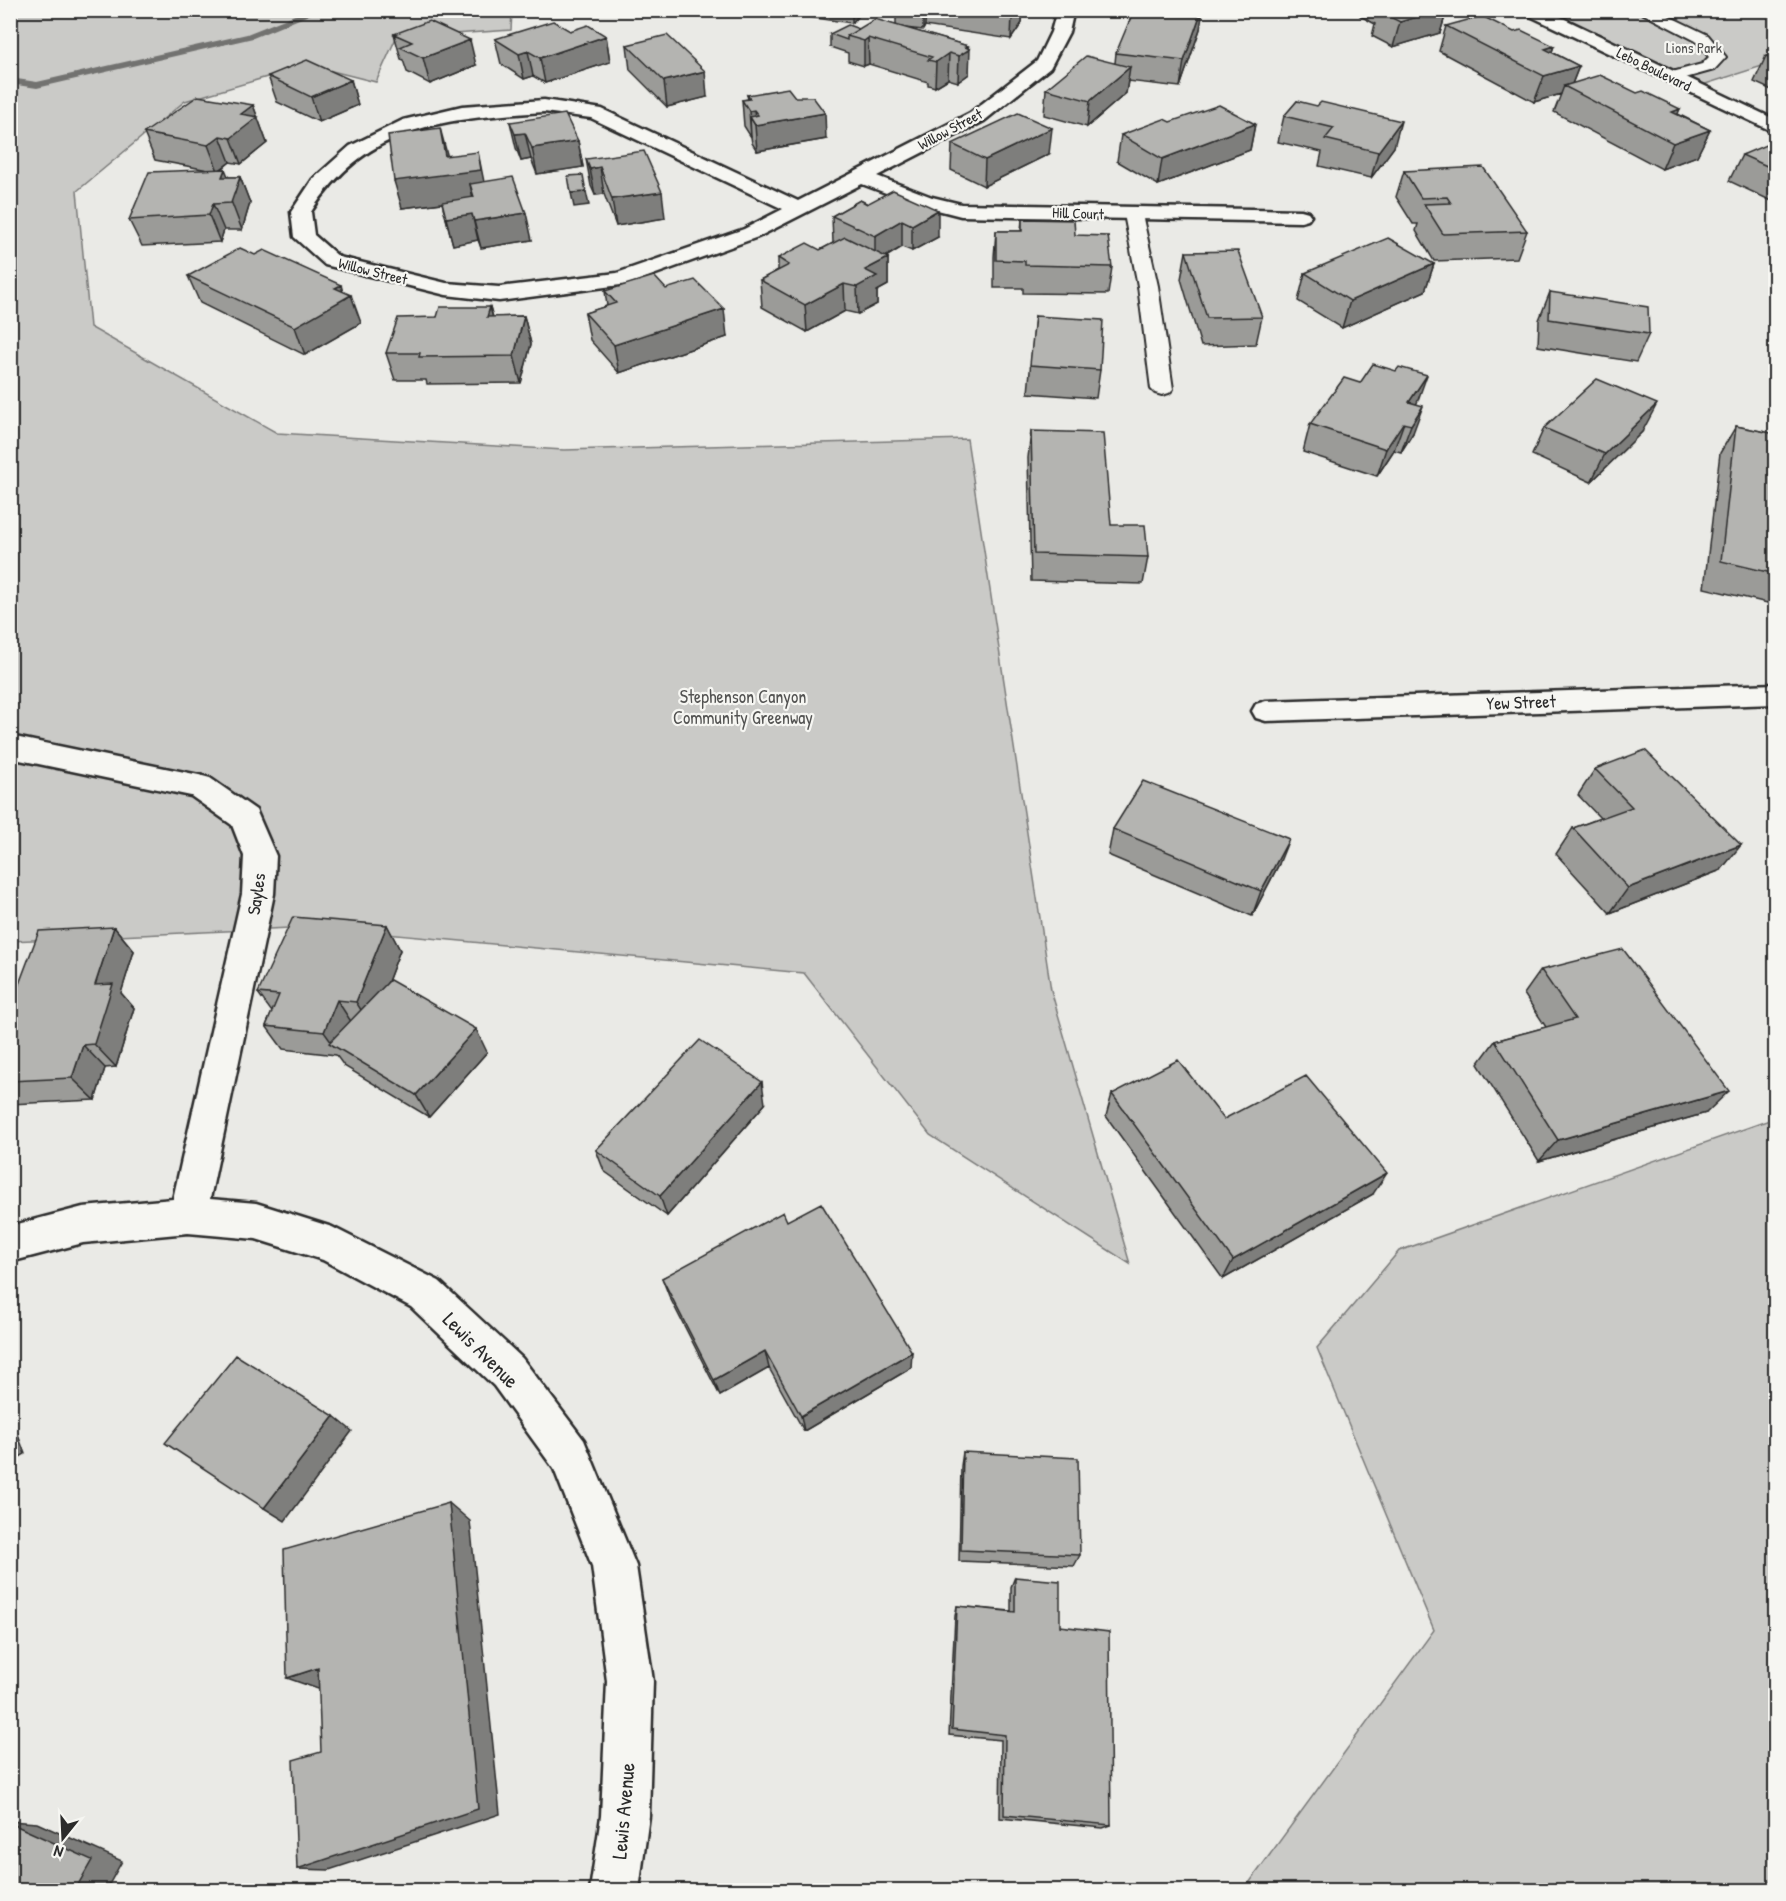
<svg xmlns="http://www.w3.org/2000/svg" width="1786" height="1901" font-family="'Patrick Hand',sans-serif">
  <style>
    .green { fill: #cacac7; stroke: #7a7a79; stroke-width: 1.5 }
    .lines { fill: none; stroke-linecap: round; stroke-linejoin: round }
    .stream { fill: #727270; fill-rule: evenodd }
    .service-casing { stroke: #2b2b2b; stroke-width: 4 }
    .minor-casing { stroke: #2b2b2b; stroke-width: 5 }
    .secondary-casing { stroke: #2b2b2b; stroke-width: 5 }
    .service { fill: #f6f6f2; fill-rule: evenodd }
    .minor { fill: #f6f6f2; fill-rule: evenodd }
    .secondary { fill: #f6f6f2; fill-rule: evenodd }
    .wall { fill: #9b9b98; stroke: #2b2b2b; stroke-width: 1.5 }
    .shaded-wall { fill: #7e7e7c; stroke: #2b2b2b; stroke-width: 1.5 }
    .building { fill: #b4b4b1; stroke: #2b2b2b; stroke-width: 1.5 }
    .labels { text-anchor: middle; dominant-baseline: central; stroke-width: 4.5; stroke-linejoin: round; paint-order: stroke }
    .far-park-label { font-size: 15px; fill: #535352; stroke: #f6f6f2 }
    .far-street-label { font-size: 15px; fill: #2b2b2b; stroke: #f6f6f2 }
    .park-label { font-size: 18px; fill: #535352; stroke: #f6f6f2 }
    .street-label { font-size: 18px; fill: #2b2b2b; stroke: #f6f6f2 }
    .near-street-label { font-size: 21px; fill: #2b2b2b; stroke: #f6f6f2 }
  </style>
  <rect width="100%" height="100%" fill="#eaeae6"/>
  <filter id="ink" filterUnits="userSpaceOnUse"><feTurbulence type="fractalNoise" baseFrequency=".0167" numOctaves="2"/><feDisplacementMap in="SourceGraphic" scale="12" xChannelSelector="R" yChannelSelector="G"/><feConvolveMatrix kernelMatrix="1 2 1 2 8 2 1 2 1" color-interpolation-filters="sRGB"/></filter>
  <g filter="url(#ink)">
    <path class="green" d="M10,11H512L511,30L396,38L376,82L308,65L185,101L77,191L90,327L277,433L564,450L967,439L1051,990L1130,1264L930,1135L804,973L312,927L11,941Z
      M1532,11H1775V62L1693,88Z
      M1775,1118V1890H1244L1434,1630L1317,1348L1399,1251Z"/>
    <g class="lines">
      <path class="stream" d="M307,10H321L253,38L37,88L10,84V78L37,82L247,34Z"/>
      <g class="service-casing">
        <path id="service" d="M1636,10H1656L1708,35L1726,57L1714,70L1671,82L1665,80L1663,77L1665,74L1702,64L1709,57L1696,41Z
          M1133,208L1140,210L1142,214L1158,286L1173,389L1169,393L1162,395L1155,393L1151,389L1138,286L1124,214L1126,210Z"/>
      </g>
      <g class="minor-casing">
        <path id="minor" d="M1057,10H1074L1069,32L1050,68L984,121L877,176L932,197L961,204L1301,210L1308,212L1311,216L1308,220L1301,222L961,216L918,205L862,184L758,237L628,284L499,301L446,295L325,265L294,237L291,212L313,179L350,146L403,120L462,106L544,100L602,109L798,201L970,113L1037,61L1051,32ZM544,112L591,118L783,209L744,229L617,273L499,287L446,283L339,257L314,235L311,212C369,122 447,119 544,112Z
          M1776,684V704L1266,721L1256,718L1252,711L1256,704L1266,701Z
          M10,736L199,775L210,778L256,810L276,856L274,894L210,1199L256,1203L332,1227L439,1281L522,1358L584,1440L636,1566L653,1681L649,1816L639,1890H590L601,1816L607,1681L592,1566L554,1469L494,1386L411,1307L323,1260L256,1239L188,1233L83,1243L10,1262V1226L83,1207L173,1199L242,894L244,856L232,825L191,796L10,758Z"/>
      </g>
      <g class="secondary-casing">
        <path id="secondary" d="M1524,10H1546L1776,120V133L1526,14Z"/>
      </g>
      <use href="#service" class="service"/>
      <use href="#minor" class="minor"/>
      <use href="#secondary" class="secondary"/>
    </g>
    <path class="wall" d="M786,10H863L852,23L786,14Z
      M896,10H1023L1022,23L1011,39L925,26L923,30L905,28L968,46L969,74L958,82L948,79L935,87L928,85V82L869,64L864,66L848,61V53L830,47V34L859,29L896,25Z
      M1362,10H1447L1440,33L1393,47L1372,36L1375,24L1360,16Z
      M1446,26L1514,32L1554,46L1552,52L1579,66L1572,84L1678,114L1710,130L1697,156L1662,169L1554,112L1561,94L1534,102L1439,51Z
      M1200,29L1180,87L1128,81L1126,93L1087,127L1044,115L1046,89L1115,63L1116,53Z
      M570,31L606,36L610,62L545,83L533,76L524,79L501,64L495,39Z
      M394,34L476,65L430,84L407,72L403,60L401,59Z
      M627,45L707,97L667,107L630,70Z
      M1776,53V92L1754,82L1766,56Z
      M268,76L351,80L358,105L319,122L277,102Z
      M747,95L826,139L757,151L752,143L751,137L744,126L742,100L748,99Z
      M1297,101L1394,147L1371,178L1319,166L1322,152L1278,142L1284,116Z
      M253,105L267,143L241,164L230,162L222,169L228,177H240L250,203L242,230H224L220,242L142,246L129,220L208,170L155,160L144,133Z
      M510,122L578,141L583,167L537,174L531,159L521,161L516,148Z
      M1170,122L1255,124L1250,150L1158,185L1117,161L1121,135Z
      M952,144L1049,154L984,186L951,170Z
      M1776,147V203L1729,181L1742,155Z
      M447,156L484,182L532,240L481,248L478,240L453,245L442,203L402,208Z
      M586,159L665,218L616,226L604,194L595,195L591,186Z
      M1404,171L1527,231L1517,258L1434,261L1416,231L1418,224H1413L1396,197Z
      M860,200L938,237L912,251L902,247L886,257L888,258V285L877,291V304L858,314L845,311L807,332L762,307L760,280L778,270V258L820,250L833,243L832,216Z
      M1022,219L1075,235L1112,267L1108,294L1023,293V288H994V257L996,231H1021Z
      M1186,252L1262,317L1256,344L1201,346L1181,279Z
      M255,255L343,292L361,323L305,355L200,303L188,276Z
      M1434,264L1425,291L1342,328L1298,301L1305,273Z
      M666,289L727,337L619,373L590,340L585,313L607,306L605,291Z
      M1550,292L1649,334L1636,362L1538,346L1539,320Z
      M490,307L493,317L524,316L531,344L521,383L427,384L426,380H395L386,353L437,317Z
      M1035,316L1100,370L1096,398L1028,393Z
      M1416,404L1413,433L1401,452L1394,450L1377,476L1303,452L1310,424Z
      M1736,426L1776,434V605L1704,588L1720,453Z
      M1544,428L1642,432L1591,482L1532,455Z
      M1031,431L1111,525L1148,557L1143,584L1031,581L1028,458Z
      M1595,769L1721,870L1610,913L1556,854L1573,828L1600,818L1578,795Z
      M1113,829L1279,864L1252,916L1108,855Z
      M387,925L400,950L387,984L487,1052L429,1117L344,1066L336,1055L283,1049L266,1026L272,1012L258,993Z
      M114,927L134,951L121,993L134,1008L116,1067L105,1068L95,1100L10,1104V1008Z
      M1541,970L1706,1113L1539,1161L1478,1064L1495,1041L1546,1027L1524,994Z
      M1112,1094L1224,1119L1373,1194L1223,1279L1106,1116Z
      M765,1104L667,1216L604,1171L596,1150Z
      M787,1221L911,1368L804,1431L769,1368L720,1396L669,1296L662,1278Z
      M963,1452L1080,1555L1074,1566L959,1561L961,1466Z
      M1015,1577L1060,1626L1111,1825L1103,1828L1000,1818L1001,1740L949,1735L955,1616L957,1606L1011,1611V1587Z"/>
    <path class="shaded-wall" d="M852,10H863L852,23Z
      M923,10H926L925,26L923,30Z
      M1015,10H1023L1022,23L1011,39L1012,14Z
      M1202,10H1203L1200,29L1180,87L1184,61Z
      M1440,10H1447L1440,33L1393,47L1400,22Z
      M606,36L610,62L545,83L540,58Z
      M868,38L869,64L864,66V41Z
      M470,40L476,65L430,84L423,58Z
      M968,46L967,51L970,49L969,74L958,82L959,56L965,47Z
      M1554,46L1544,72L1545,49Z
      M528,51L533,76L524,79L519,54Z
      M949,53L948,79L935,87L936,62Z
      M1579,66L1570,89L1564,86L1561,94L1534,102L1544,76Z
      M1130,67L1126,93L1087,127L1090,101Z
      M705,71L707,97L667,107L664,81Z
      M351,80L358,105L319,122L311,97Z
      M253,105L267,143L241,164L231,138L241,114Z
      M1680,109L1669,135L1672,112Z
      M754,110L756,125L825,113L826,139L757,151L755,125L750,117L751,137L749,111Z
      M1401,121L1394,147L1371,178L1378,152Z
      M1255,124L1250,150L1158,185L1162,159Z
      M440,128L447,154L450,174L478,152L487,197L470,184L473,199L402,208L394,181L445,156Z
      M1052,128L1049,154L984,186L985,160Z
      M1710,130L1697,156L1662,169L1673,143Z
      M525,133L531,159L521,161L515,134Z
      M220,136L230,162L218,171L208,145Z
      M578,141L583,167L537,174L532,148Z
      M600,167L604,194L595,195L590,169Z
      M225,169L235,193L240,177L250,203L242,230L222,177Z
      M586,192L589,205L574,207L571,193Z
      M662,192L665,218L616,226L612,199Z
      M213,204L224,230L220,242L209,215Z
      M938,210V237L912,251V225Z
      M526,213L532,240L481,248L474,221Z
      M472,214L478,240L453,245L446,218Z
      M902,220V247L875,263V236Z
      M888,258V285L877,291V304L858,314L857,287L865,270Z
      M1434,264L1425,291L1342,328L1350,301Z
      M844,284L845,311L807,332L805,305Z
      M341,285L345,299L351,295L361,323L305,355L295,327L335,288Z
      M490,307L497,334L487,317Z
      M724,309L727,337L619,373L614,345Z
      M524,316L531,344L521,383L514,356Z
      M1427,375L1417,403L1403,425L1394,450L1377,476L1386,449L1409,402Z
      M1657,404L1642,432L1591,482L1605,454Z
      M1423,406L1413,433L1401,452L1411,425Z
      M1289,839L1279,864L1252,916L1261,891Z
      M1741,845L1721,870L1610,913L1628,888Z
      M387,925L400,950L371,1026L356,1002Z
      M114,927L134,951L121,993L134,1008L116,1067L94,1044L95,985Z
      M337,1000L352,1023L334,1046L324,1032Z
      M476,1029L487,1052L429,1117L416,1095Z
      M83,1045L105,1068L95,1100L72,1078Z
      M762,1082L765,1104L667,1216L660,1196Z
      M1729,1091L1706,1113L1539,1161L1558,1140Z
      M1387,1173L1373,1194L1223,1279L1233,1260Z
      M765,1351L769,1368L720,1396L714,1380Z
      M912,1352L911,1368L804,1431L801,1416Z
      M10,1413L25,1454L10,1463Z
      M334,1416L352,1431L285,1521L264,1508Z
      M449,1503L470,1521L500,1814L329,1870L297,1869Z
      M318,1668L347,1679L318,1689L287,1678Z
      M10,1821L37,1823L122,1861L106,1890H75L10,1823Z"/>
    <path class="building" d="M988,10H1015L1012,14Z
      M1134,10H1202L1184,61L1116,53Z
      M1380,10H1440L1400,22L1378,11Z
      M1482,16L1514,32L1521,30L1554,46L1545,49L1579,66L1544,76L1446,26Z
      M875,19L968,46L965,47L970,49L959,56L949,53L936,62L928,60L932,57L868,38L864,41L847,36Z
      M429,21L470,40L423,58L400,47L412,42L394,34Z
      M553,21L570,31L588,25L606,36L540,58L528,51L519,54L495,39Z
      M848,25L859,29L847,36V40L830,34Z
      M667,35L705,71L664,81L627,45Z
      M1776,53V60L1766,56Z
      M1086,56L1130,67L1090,101L1046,89Z
      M307,60L351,80L311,97L268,76Z
      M1600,75L1637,93L1643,91L1680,109L1672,112L1710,130L1673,143L1564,86Z
      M788,88L795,97H813L825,113L755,125L750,117L758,115L754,110L749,111L742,100L750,99L747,95Z
      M198,96L253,105L241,114L258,117L231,138L220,136L208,145L144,133Z
      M1297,101L1317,106L1321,102L1401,121L1378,152L1325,139L1334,128L1284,116Z
      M1219,105L1255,124L1162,159L1121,135L1164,119L1170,122Z
      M1018,113L1052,128L985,160L952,144Z
      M565,114L578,141L532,148L525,133L515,134L510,122Z
      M440,128L445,156L478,152L481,170L394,181L388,135Z
      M1768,144L1776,147V170L1742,155Z
      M644,151L662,192L612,199L600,167L590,169L586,159Z
      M1483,167L1527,231L1443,234L1424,204L1451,203L1447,197L1421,198L1404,171Z
      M225,169L222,177H240L231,203L213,204L209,215L129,220L149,172Z
      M583,175L586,192L571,193L568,176Z
      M513,177L526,213L474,221L472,214L446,218L442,202L474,197L470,184Z
      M893,190L938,210L912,225L902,220L875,236L832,216L860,200L867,204Z
      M1022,219L1074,220L1075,235L1108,236L1112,267L1025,265V261L996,260V231H1022Z
      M845,237L888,258L865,270L877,276L857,287L844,284L805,305L760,280L789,265L778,258L807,243L820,250Z
      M1388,238L1434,264L1350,301L1305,273Z
      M240,248L255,255L264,250L341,285L335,288L351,295L295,327L188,276Z
      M1238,251L1262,317L1207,318L1186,252Z
      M654,276L666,289L695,280L724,309L614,345L585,313L616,303L605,291Z
      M1550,292L1648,307L1649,334L1549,319Z
      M440,307H490L487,317L524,316L514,356L419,357L420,353H386L398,318L437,317Z
      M1035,316L1103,320L1100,370L1030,365Z
      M1373,364L1396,371L1399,367L1427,375L1409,402L1423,406L1411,425L1403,423L1386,449L1310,424L1344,378L1360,383Z
      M1597,379L1657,404L1605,454L1544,428Z
      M1736,426L1776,434V574L1721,561Z
      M1031,431L1103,433L1111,525H1145L1148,557L1034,554Z
      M1645,750L1741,845L1628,888L1573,828L1632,807L1595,769Z
      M1143,781L1289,839L1261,891L1113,829Z
      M293,917L387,925L356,1002L337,1000L324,1032L266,1026L279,995L258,993Z
      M114,927L95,985L113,984L94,1044L83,1045L72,1078L10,1081V1008L39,931Z
      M1623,949L1729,1091L1558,1140L1495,1041L1575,1019L1541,970Z
      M390,980L476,1029L416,1095L329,1043Z
      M700,1040L762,1082L660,1196L596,1150Z
      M1178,1060L1224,1119L1306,1076L1387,1173L1233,1260L1112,1094Z
      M821,1203L912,1352L801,1416L765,1351L714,1380L662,1278L783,1212L787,1221Z
      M236,1355L334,1416L264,1508L165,1443Z
      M963,1452L1078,1458L1080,1555L961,1550Z
      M449,1503L478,1809L297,1869L293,1760L321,1752L318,1668L287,1678L284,1550Z
      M1015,1577L1060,1581V1626L1109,1632L1111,1825L1004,1815L1005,1735L952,1729L957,1606L1015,1612Z
      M10,1823L92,1860L75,1890H10Z"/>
  </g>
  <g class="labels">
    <g class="far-park-label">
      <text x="1694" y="47">Lions Park</text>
    </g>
    <g class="far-street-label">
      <text transform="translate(1654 69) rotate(26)">Lebo Boulevard</text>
      <text transform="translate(950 129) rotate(-28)">Willow Street</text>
      <text transform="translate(1078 213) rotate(2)">Hill Court</text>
      <text transform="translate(373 271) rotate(14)">Willow Street</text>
    </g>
    <g class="park-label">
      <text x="743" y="696">Stephenson Canyon<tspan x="743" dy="21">Community Greenway</tspan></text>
    </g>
    <g class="street-label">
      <text transform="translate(1521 702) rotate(-2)">Yew Street</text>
      <text transform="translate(256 894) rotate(-82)">Sayles</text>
    </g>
    <g class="near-street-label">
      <text transform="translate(481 1350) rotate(45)">Lewis Avenue</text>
      <text transform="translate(623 1811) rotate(-85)">Lewis Avenue</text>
    </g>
  </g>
  <rect width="1786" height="1901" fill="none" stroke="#f6f6f2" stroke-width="36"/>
  <rect x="18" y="18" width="1750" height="1865" fill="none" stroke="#2b2b2b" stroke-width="2" filter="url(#ink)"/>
  <g transform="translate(63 1838) rotate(198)" stroke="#f6f6f2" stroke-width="4.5" paint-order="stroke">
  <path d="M0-4.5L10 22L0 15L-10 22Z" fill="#2b2b2b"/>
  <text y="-9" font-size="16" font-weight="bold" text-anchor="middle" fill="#2b2b2b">N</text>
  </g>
</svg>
